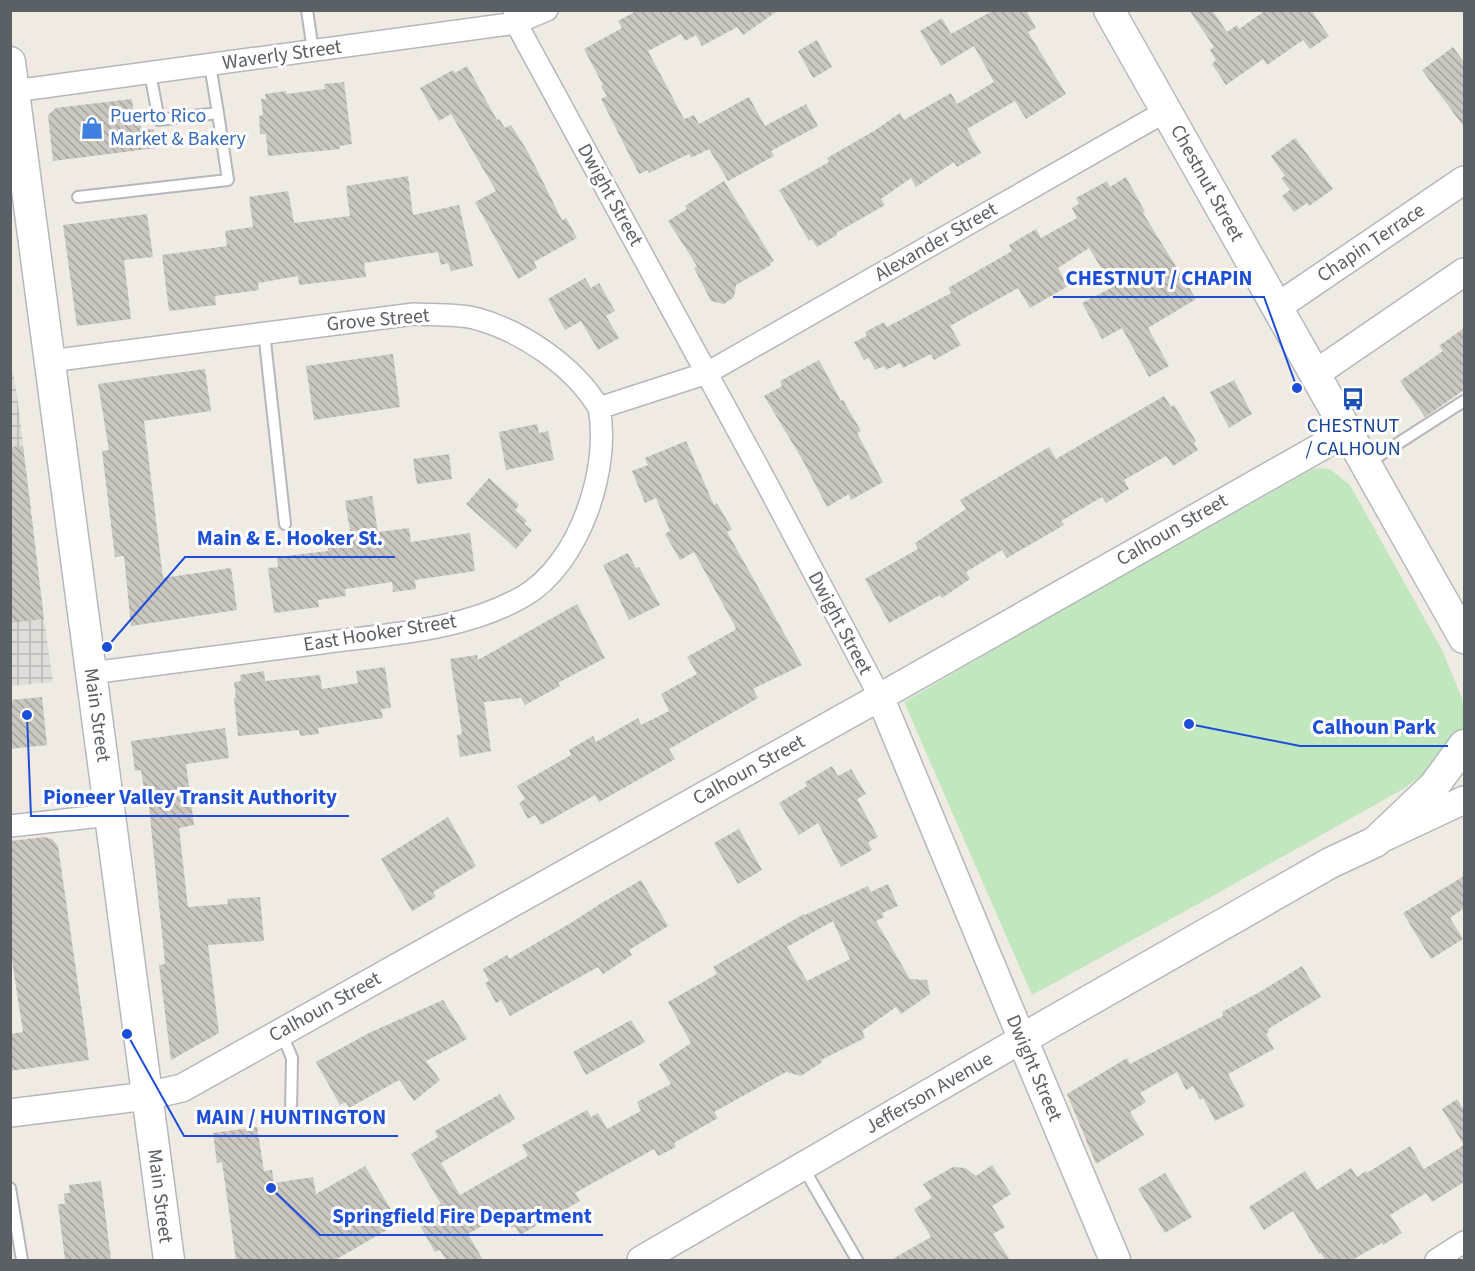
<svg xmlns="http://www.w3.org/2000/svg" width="1475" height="1271" font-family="'Source Sans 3',sans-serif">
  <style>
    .industrial { fill: url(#industrial-grid) }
    .park { fill: #c1e7be }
    .building { fill: url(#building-back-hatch); fill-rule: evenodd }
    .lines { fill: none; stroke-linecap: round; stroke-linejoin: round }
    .service-casing { stroke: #b4b7bb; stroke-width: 14 }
    .minor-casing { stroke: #b4b7bb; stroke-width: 24 }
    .tertiary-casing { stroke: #b4b7bb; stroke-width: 30 }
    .secondary-casing { stroke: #b5b9be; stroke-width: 33 }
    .service { stroke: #fff; stroke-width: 10 }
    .minor { stroke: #fff; stroke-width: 21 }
    .tertiary { stroke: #fff; stroke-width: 27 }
    .secondary { stroke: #fff; stroke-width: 30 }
    .labels { text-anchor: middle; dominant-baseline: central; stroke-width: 6; stroke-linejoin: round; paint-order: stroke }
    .street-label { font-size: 20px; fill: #5b6065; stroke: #fff }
    .shop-label { font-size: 20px; fill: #366cbe; stroke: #fff; text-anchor: start }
    .transit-label { font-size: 20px; fill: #164399; stroke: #fff }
    .leader { fill: none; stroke: #1d4ed8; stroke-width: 2 }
    .callout-dot { fill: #1d4ed8; stroke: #fff; stroke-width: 2 }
    .callout-label { font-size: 21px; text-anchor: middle; font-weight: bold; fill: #1d4ed8; stroke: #fff; stroke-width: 6; stroke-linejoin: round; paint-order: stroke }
  </style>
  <defs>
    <pattern id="industrial-grid" width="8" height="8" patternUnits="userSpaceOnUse" patternTransform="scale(1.5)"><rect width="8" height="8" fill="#dfddd8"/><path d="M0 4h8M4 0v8" fill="none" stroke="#b8b7b3"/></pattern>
    <pattern id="building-back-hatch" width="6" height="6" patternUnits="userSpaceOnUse" patternTransform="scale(1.5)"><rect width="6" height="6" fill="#cac6c0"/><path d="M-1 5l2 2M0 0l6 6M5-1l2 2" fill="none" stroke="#a7a4a0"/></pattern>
  </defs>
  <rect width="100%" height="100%" fill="#efebe3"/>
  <path class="industrial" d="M10,358L17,395L44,619L53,682L11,686Z"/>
  <path class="park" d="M1315,468L1330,469L1350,485L1442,650L1464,703L1463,732L1440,761L1405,788L1200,903L1032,995L904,702L1043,621Z"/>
  <path class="building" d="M638,10H779L743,35L737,27L702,46L696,35L685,41L681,34L648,51L684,119L694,115L699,124L749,97L765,126L806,104L818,126L771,151L774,156L728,181L709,149L691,158L689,154L649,173L648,170L639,174L601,99L607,96L601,86L603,85L584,49L622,28L618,21Z
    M994,10H1026L1036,28L1028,32L1066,94L1026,119L1015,101L967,129L981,153L957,167L954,162L916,187L911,178L881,199L885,205L836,233L837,235L817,247L812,239L809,241L779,190L829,162L827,158L874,131L900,113L904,120L951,93L957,104L994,82L974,46L941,66L920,31L942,18L951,34Z
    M1189,10H1212L1227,32L1237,25L1239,29L1266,10H1311L1329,36L1310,49L1303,40L1267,65L1263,59L1226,85L1212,64L1216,60L1210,50L1214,47Z
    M817,40L832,67L813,78L798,51Z
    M1453,47L1464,62V127L1422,70Z
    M467,66L497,120L499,119L505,128L511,125L528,152L562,220L566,218L577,238L534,262L537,268L518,279L475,202L496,191L451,114L439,121L420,88L453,70L455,73Z
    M344,82L352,144L340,146V149L268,156L266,134H260L259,116L263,115L261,99H266L265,94L286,91L287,94L325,89L324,84Z
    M132,99L135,126L141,125L142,130L154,129L156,148L53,161L48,115L56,108Z
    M1295,138L1333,189L1309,206L1307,203L1294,212L1282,196L1290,190L1281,178L1285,176L1271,156Z
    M408,176L413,215L459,205L473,266L451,271L448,263L441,265L438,252L364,263L366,277L299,285L298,276L258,283L259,290L215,296L216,305L169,311L162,255L227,246L225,231L253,227L249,197L288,191L294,223L350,216L346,186Z
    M1126,177L1145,212L1143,213L1196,299L1148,328L1169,366L1149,377L1122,328L1102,339L1082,303L1113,287L1089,248L1058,268L1068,286L1030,308L1018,288L950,326L961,345L934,360L931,354L903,368L900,363L886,370L884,366L875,370L869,358L864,360L854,342L867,336L865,332L884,322L887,327L951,293L948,288L1012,251L1009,245L1036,229L1041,238L1077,218L1072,208L1079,204L1076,198L1107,181L1110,187Z
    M724,181L774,261L770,263L771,265L736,285L734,297L724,304L711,301L694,268L697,266L668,221L687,209L685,206Z
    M147,214L153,257L124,260L131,319L77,326L63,225Z
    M585,278L591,288L599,283L615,311L606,316L619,338L598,350L581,321L565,330L548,299Z
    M1464,328V390L1425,417L1400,381L1443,351L1439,346Z
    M393,354L400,407L314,420L306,366Z
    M819,360L841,401L843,400L861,431L857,433L883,482L851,500L849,494L827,507L802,459L764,396L782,386L780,381Z
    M205,369L211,411L144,421L163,578L231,568L237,610L131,626L124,556L115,557L102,451L109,450L98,384Z
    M1234,380L1252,414L1229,428L1210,392Z
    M1164,396L1171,407L1174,405L1196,441L1194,443L1198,450L1173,466L1166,456L1124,480L1129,489L1106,503L1102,497L1061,521L1064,525L1007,558L1002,550L966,572L970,579L942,598L940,595L889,623L865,579L918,549L915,543L966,509L960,500L1049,447L1056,459Z
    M537,424L539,433L548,431L554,460L506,470L499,432Z
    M686,441L714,505L717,503L732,529L727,532L802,665L753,689L758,698L669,749L675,759L599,802L595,795L541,825L535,815L528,819L519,803L525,799L517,786L571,755L569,750L593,736L596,742L638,718L641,725L669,711L661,694L697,674L687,657L735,630L736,628L694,552L680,560L665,534L670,531L656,498L645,503L632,471L648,465L645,458Z
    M23,446L44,619L10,623V447Z
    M449,454L452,479L417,484L413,459Z
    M489,478L519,505L515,510L527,521L524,524L532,530L516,549L466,504Z
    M372,496L378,532L409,528L411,542L470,533L475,571L415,580L416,589L393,592L392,582L345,589L346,596L318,600L319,607L274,613L268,568L278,567L277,557L328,551L327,539L351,536L345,501Z
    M628,553L636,568L639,567L660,605L629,620L603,565Z
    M577,604L605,658L558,683L560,686L525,705L521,698L484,702L491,751L460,757L457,735L462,734L450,659L477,655L478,660Z
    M385,667L391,708L381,709L383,718L318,728L319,734L300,736L299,730L238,736L234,698H236L234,682L241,681L240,675L264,671L265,681L320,675L322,689L358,683L356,671Z
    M42,697L47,745L10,749V700Z
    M225,728L229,758L186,764L194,825L179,828L188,907L228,904L227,899L260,897L264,941L208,945L219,1033L171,1060L159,965L165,964L147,787L144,788L141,770L135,771L131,741Z
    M832,766L838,776L851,769L866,794L857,799L878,837L868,842L872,850L841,867L818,823L799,835L779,803L807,786L805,782Z
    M448,817L476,866L433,892L436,897L412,911L381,859Z
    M739,829L762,870L738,884L714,843Z
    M44,837L52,839L58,846L89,1060L10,1071V1034L23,1032L10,947V841Z
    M1464,876V908L1450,918L1463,939L1431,959L1403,913Z
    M641,880L668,926L629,950L632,955L603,974L598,967L510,1016L501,1000L496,1003L485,983L489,981L483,969L507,955L509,959L574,921L600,904Z
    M888,884L898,906L882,913L884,917L876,921L910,979L927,980L930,994L901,1014L896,1007L862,1031L865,1038L821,1060L822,1062L801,1076L786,1072L714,1112L718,1118L674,1143L676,1147L658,1156L654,1149L575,1193L580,1201L520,1235L515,1226L508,1230L500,1216L468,1234L483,1260H446L440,1250L435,1252L416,1219L441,1204L411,1154L438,1137L435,1131L500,1094L515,1119L441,1163L460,1195L528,1156L522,1145L587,1110L591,1117L598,1113L607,1129L641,1111L637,1102L671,1084L659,1064L691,1043L668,1002L717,974L713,967L804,914L805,915L868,886L871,892ZM833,921L850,959L807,981L787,947Z
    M1302,966L1321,997L1268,1029L1269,1032L1266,1034L1274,1049L1228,1074L1245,1106L1215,1121L1203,1098L1200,1100L1193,1086L1186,1090L1177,1072L1140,1093L1146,1102L1130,1112L1144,1135L1096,1164L1067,1094L1127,1058L1130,1064L1223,1016L1222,1012L1258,993Z
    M443,1000L467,1039L426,1061L440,1080L414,1101L399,1080L349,1108L346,1102L340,1105L316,1062L369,1033Z
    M631,1020L645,1042L586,1075L573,1052Z
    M1457,1099L1464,1110V1182L1432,1202L1426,1193L1390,1215L1402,1233L1383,1245L1382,1243L1352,1260H1325L1321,1253L1319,1254L1293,1211L1264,1230L1249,1207L1305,1171L1317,1190L1351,1168L1357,1177L1366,1171L1367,1173L1410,1146L1424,1169L1464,1145L1442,1109Z
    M257,1127L264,1171L272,1170L274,1183L313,1177L316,1194L365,1166L399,1223L335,1260H236L222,1162L217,1163L213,1133Z
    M992,1165L1011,1194L992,1206L1005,1227L993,1234L1010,1260H891L931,1237L914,1209L932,1198L923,1184L953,1167L965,1168L976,1176Z
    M1165,1173L1192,1217L1165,1233L1138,1189Z
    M101,1181L111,1260H65L58,1204H65L64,1193H70L69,1185Z"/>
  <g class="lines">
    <g class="service-casing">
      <path id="service" d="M307,10L313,51
        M150,73L159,120L218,113L210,65
        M78,197L228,180L218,113
        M264,332L285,524
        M1366,464L1464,401
        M281,1032L292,1058L291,1113
        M803,1167L857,1260
        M10,1188L22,1260"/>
    </g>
    <g class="minor-casing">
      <path id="minor" d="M514,10L516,23L767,484L880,697
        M14,91L516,23L547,10
        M50,361L414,314C434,315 455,314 474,318C521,330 574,366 599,408L707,373L1166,111
        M91,673C168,663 245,653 321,643C388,634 464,631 524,596C579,564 611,469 599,408
        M10,826L110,815
        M1436,1260L1464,1242"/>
    </g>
    <g class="tertiary-casing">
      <path id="tertiary" d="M1277,307L1464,180
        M1315,374L1464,272
        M1385,837L1464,800
        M10,1113L147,1096L182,1088L880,697L1347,432
        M641,1260L1022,1039L880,697"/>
    </g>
    <g class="secondary-casing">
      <path id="secondary" d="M1109,10L1464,638
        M10,62L169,1260
        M1115,1260L1022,1039L1330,863L1375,842L1434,786L1464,745"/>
    </g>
    <use href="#service" class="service"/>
    <use href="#minor" class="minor"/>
    <use href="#tertiary" class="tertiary"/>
    <use href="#secondary" class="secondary"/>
  </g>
  <defs>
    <g id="shop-bare" transform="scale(1.8)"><path d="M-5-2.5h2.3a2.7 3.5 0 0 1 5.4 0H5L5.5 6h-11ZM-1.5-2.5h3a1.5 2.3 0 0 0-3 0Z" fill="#3f7fe0" stroke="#fff" stroke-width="2.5" paint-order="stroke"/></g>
    <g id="bus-bare" transform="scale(1.8)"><path d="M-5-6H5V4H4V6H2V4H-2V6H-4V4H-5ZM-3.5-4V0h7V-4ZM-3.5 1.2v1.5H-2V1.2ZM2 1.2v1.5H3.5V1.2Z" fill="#1a4fb4" stroke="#fff" stroke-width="2.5" paint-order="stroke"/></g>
  </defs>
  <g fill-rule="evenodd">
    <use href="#shop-bare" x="92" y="128"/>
    <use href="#bus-bare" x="1353" y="399"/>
  </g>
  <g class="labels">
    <g class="street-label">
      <text transform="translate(282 55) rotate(-8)">Waverly Street</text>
      <text transform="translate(1207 183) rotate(61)">Chestnut Street</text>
      <text transform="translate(610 195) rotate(61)">Dwight Street</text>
      <text transform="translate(936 242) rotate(-30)">Alexander Street</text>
      <text transform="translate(1371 243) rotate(-34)">Chapin Terrace</text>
      <text transform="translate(378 320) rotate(-5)">Grove Street</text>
      <text transform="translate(1172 530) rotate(-30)">Calhoun Street</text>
      <text transform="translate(840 623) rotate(62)">Dwight Street</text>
      <text transform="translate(380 633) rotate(-9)">East Hooker Street</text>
      <text transform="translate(97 715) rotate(82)">Main Street</text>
      <text transform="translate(749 770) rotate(-29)">Calhoun Street</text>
      <text transform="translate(325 1007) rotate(-29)">Calhoun Street</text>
      <text transform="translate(1034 1068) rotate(67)">Dwight Street</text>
      <text transform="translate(929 1093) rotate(-30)">Jefferson Avenue</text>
      <text transform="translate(160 1196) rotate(83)">Main Street</text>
    </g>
    <g class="shop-label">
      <text x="110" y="116">Puerto Rico<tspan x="110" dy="23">Market &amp; Bakery</tspan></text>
    </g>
    <g class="transit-label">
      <text x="1353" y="426">CHESTNUT<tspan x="1353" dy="23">/ CALHOUN</tspan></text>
    </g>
  </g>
  <path class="leader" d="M1297 388L1264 297H1053M107 647L185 557H395M1189 724L1300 746H1448M27 715L31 816H349M127 1034L184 1136H398M271 1188L320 1235H603"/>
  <g class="callout-dot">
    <circle cx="1297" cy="388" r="6"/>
    <circle cx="107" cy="647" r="6"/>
    <circle cx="1189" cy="724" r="6"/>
    <circle cx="27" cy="715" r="6"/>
    <circle cx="127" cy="1034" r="6"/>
    <circle cx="271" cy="1188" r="6"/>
  </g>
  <g class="callout-label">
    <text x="1159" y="285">CHESTNUT / CHAPIN</text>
    <text x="290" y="545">Main &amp; E. Hooker St.</text>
    <text x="1374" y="734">Calhoun Park</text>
    <text x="190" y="804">Pioneer Valley Transit Authority</text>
    <text x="291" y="1124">MAIN / HUNTINGTON</text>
    <text x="462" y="1223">Springfield Fire Department</text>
  </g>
  <rect width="1475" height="1271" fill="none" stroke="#5b6065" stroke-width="24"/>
</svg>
